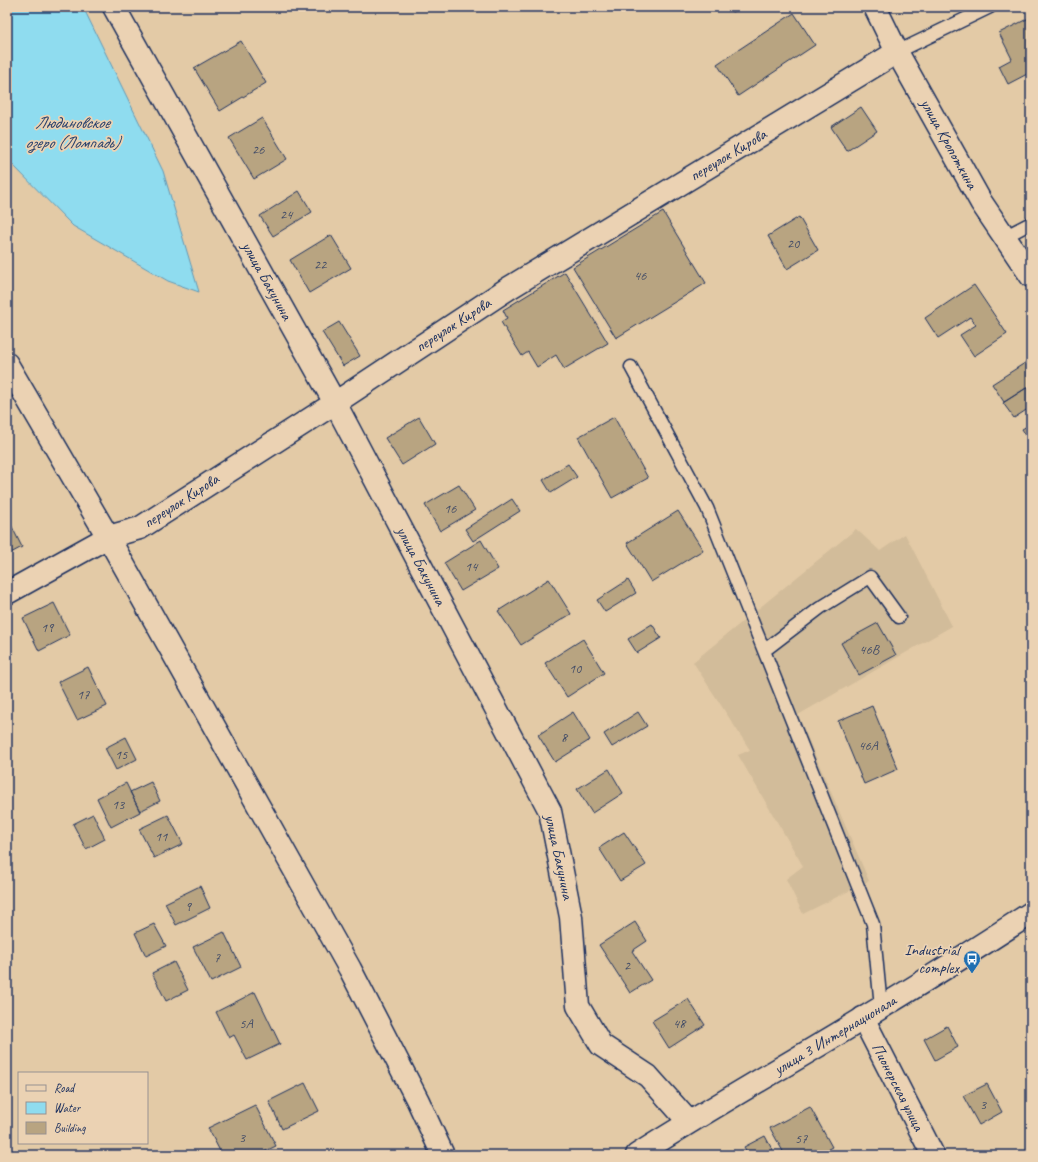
<svg xmlns="http://www.w3.org/2000/svg" width="1038" height="1162" font-family="Caveat,sans-serif">
  <style>
    .built { fill: #d2bc9a }
    .water { fill: #8fdcef; stroke: #6197b5 }
    .building { fill: #b8a481; stroke: #1b2f5e }
    .lines { fill: none; stroke-linecap: round; stroke-linejoin: round }
    .service-casing { stroke: #1b2f5e; stroke-width: 15 }
    .minor-casing { stroke: #1b2f5e; stroke-width: 25 }
    .tertiary-casing { stroke: #1b2f5e; stroke-width: 25 }
    .service { stroke: #ebd2b3; stroke-width: 12 }
    .minor { stroke: #ebd2b3; stroke-width: 22 }
    .tertiary { stroke: #ebd2b3; stroke-width: 22 }
    .labels { text-anchor: middle; dominant-baseline: central; stroke-width: 3.5; stroke-linejoin: round; paint-order: stroke }
    .number-label { font-size: 14px; fill: #424c67 }
    .street-label { font-size: 16px; fill: #1b2f5e; stroke: #ebd2b3 }
    .poi-label { font-size: 16px; fill: #1b2f5e; stroke: #ebd2b3; text-anchor: end }
    .water-label { font-size: 17px; font-style: italic; fill: #27406c; stroke: #ebd2b3 }
  </style>
  <rect width="100%" height="100%" fill="#e3caa6"/>
  <filter id="ink" filterUnits="userSpaceOnUse"><feTurbulence type="fractalNoise" baseFrequency=".025" numOctaves="2"/><feDisplacementMap in="SourceGraphic" scale="8" xChannelSelector="R" yChannelSelector="G"/><feConvolveMatrix kernelMatrix="1 2 1 2 8 2 1 2 1" color-interpolation-filters="sRGB"/></filter>
  <g filter="url(#ink)">
    <path class="built" d="M856,529L880,551L905,534L952,626L798,715L869,881L803,914L786,879L803,866L738,755L750,750L693,662Z"/>
    <path class="water" d="M7,7H83L163,171L199,292L168,281L73,226L7,159Z"/>
    <path class="building" d="M729,7H740L732,12Z
      M794,13L815,45L738,96L717,64Z
      M1031,17V72L1008,84L999,66L1012,59L999,33Z
      M241,41L266,83L220,111L194,68Z
      M861,107L877,131L847,151L831,127Z
      M262,118L287,159L254,179L229,138Z
      M299,191L312,212L273,236L260,216Z
      M663,212L706,283L616,338L573,267Z
      M799,217L818,250L787,269L768,236Z
      M331,235L351,268L309,293L290,260Z
      M565,272L608,343L564,369L556,355L537,367L528,352L522,356L501,322L507,318L503,310Z
      M974,285L1007,334L974,356L960,335L976,325L970,317L938,338L925,318Z
      M339,322L360,356L343,366L322,332Z
      M1028,361L1031,365V385L1004,402L992,384Z
      M1031,385V407L1014,418L1003,403Z
      M419,417L435,444L402,465L385,438Z
      M614,417L648,478L612,498L578,437Z
      M1031,424V443L1022,429Z
      M568,464L577,477L551,493L543,480Z
      M459,485L475,510L440,531L425,505Z
      M512,499L520,511L473,541L465,529Z
      M678,511L703,550L651,582L627,543Z
      M7,517L22,547L7,555Z
      M481,540L498,569L461,591L444,563Z
      M549,579L571,614L521,645L498,611Z
      M628,580L636,593L605,612L597,600Z
      M54,603L70,635L39,651L23,618Z
      M878,623L896,655L859,675L841,643Z
      M652,624L661,638L637,653L628,639Z
      M583,639L604,673L567,697L545,663Z
      M88,667L107,706L77,720L58,682Z
      M872,706L898,769L864,784L838,721Z
      M573,712L590,740L555,762L538,735Z
      M638,712L647,726L612,747L604,734Z
      M126,737L137,759L116,770L105,748Z
      M609,769L623,793L592,813L577,789Z
      M151,782L160,801L140,811L130,792Z
      M126,783L140,812L111,827L97,798Z
      M93,814L105,839L86,849L73,824Z
      M168,815L183,844L154,858L139,829Z
      M624,832L646,865L620,881L599,848Z
      M200,886L210,908L176,925L165,903Z
      M635,922L647,941L632,951L651,980L630,993L599,945Z
      M154,924L166,946L146,956L135,933Z
      M224,932L241,967L211,982L193,947Z
      M174,962L188,990L166,1001L152,973Z
      M255,992L280,1044L247,1060L234,1035L229,1038L216,1012Z
      M688,999L705,1025L669,1048L652,1021Z
      M947,1026L958,1047L935,1060L924,1039Z
      M305,1083L319,1111L282,1129L269,1101Z
      M987,1084L1002,1112L979,1125L963,1096Z
      M255,1105L276,1146L257,1155H222L208,1128Z
      M810,1107L832,1147L817,1155H785L770,1128Z
      M765,1136L775,1155H749L744,1147Z"/>
    <g class="lines">
      <g class="service-casing">
        <path id="service" d="M897,52L990,7
          M1004,237L1031,223
          M631,367L707,508L873,924L881,1007
          M765,650L820,608L870,577L899,617"/>
      </g>
      <g class="minor-casing">
        <path id="minor" d="M114,7L335,403L550,811L571,917L578,1006L601,1045L648,1076L689,1122
          M875,7L897,52L981,202L1031,276
          M7,364L108,537L350,969L418,1101L443,1155
          M7,593L108,537L140,528L335,403L509,288L897,52
          M863,1018L933,1155"/>
      </g>
      <g class="tertiary-casing">
        <path id="tertiary" d="M637,1155C712,1107 789,1064 864,1018C920,984 976,949 1031,913"/>
      </g>
      <use href="#service" class="service"/>
      <use href="#minor" class="minor"/>
      <use href="#tertiary" class="tertiary"/>
    </g>
  </g>
  <defs>
    <g id="bus-pin" transform="scale(0.9)"><path d="M0 17L-7.5 6A9.5 9.5 0 1 1 7.5 6Z" fill="#1f6fb2" stroke="#ebd2b3"/><path d="M-5-6H5V4H4V6H2V4H-2V6H-4V4H-5ZM-3.5-4V0h7V-4ZM-3.5 1.2v1.5H-2V1.2ZM2 1.2v1.5H3.5V1.2Z" fill="#fff"/></g>
  </defs>
  <g fill-rule="evenodd">
    <use href="#bus-pin" x="972" y="959"/>
  </g>
  <g class="labels">
    <g class="number-label">
      <text x="258" y="149">26</text>
      <text x="286" y="214">24</text>
      <text x="793" y="243">20</text>
      <text x="320" y="264">22</text>
      <text x="640" y="275">46</text>
      <text x="450" y="508">16</text>
      <text x="471" y="566">14</text>
      <text x="47" y="627">19</text>
      <text x="869" y="649">46В</text>
      <text x="575" y="668">10</text>
      <text x="83" y="694">17</text>
      <text x="564" y="737">8</text>
      <text x="868" y="745">46А</text>
      <text x="121" y="754">15</text>
      <text x="118" y="804">13</text>
      <text x="161" y="836">11</text>
      <text x="188" y="906">9</text>
      <text x="217" y="957">7</text>
      <text x="627" y="965">2</text>
      <text x="246" y="1023">5А</text>
      <text x="679" y="1023">48</text>
      <text x="983" y="1104">3</text>
      <text x="242" y="1137">3</text>
      <text x="801" y="1138">57</text>
    </g>
    <g class="street-label">
      <text transform="translate(949 144) rotate(61)">улица Кропоткина</text>
      <text transform="translate(728 155) rotate(-31)">переулок Кирова</text>
      <text transform="translate(267 281) rotate(61)">улица Бакунина</text>
      <text transform="translate(453 325) rotate(-33)">переулок Кирова</text>
      <text transform="translate(181 501) rotate(-33)">переулок Кирова</text>
      <text transform="translate(421 566) rotate(62)">улица Бакунина</text>
      <text transform="translate(559 857) rotate(78)">улица Бакунина</text>
      <text transform="translate(835 1035) rotate(-31)">улица 3 Интернационала</text>
      <text transform="translate(898 1087) rotate(63)">Пионерская улица</text>
    </g>
    <g class="poi-label">
      <text x="959" y="950">Industrial<tspan x="959" dy="18">complex</tspan></text>
    </g>
    <g class="water-label">
      <text x="72" y="122">Людиновское<tspan x="72" dy="20">озеро (Ломпадь)</tspan></text>
    </g>
  </g>
  <rect width="1038" height="1162" fill="none" stroke="#ebd2b3" stroke-width="24"/>
  <rect x="12" y="12" width="1014" height="1138" fill="none" stroke="#1b2f5e" stroke-width="1.5" filter="url(#ink)"/>
  <rect x="18" y="1072" width="130" height="72" fill="#ebd2b3" stroke="#989191"/>
  <rect x="26" y="1085" width="20" height="6" fill="#ebd2b3" stroke="#989191"/>
  <text x="54" y="1092" font-size="12" fill="#1b2f5e">Road</text>
  <rect x="26" y="1102" width="20" height="12" fill="#8fdcef" stroke="#989191"/>
  <text x="54" y="1112" font-size="12" fill="#1b2f5e">Water</text>
  <rect x="26" y="1122" width="20" height="12" fill="#b8a481" stroke="#989191"/>
  <text x="54" y="1132" font-size="12" fill="#1b2f5e">Building</text>
</svg>
